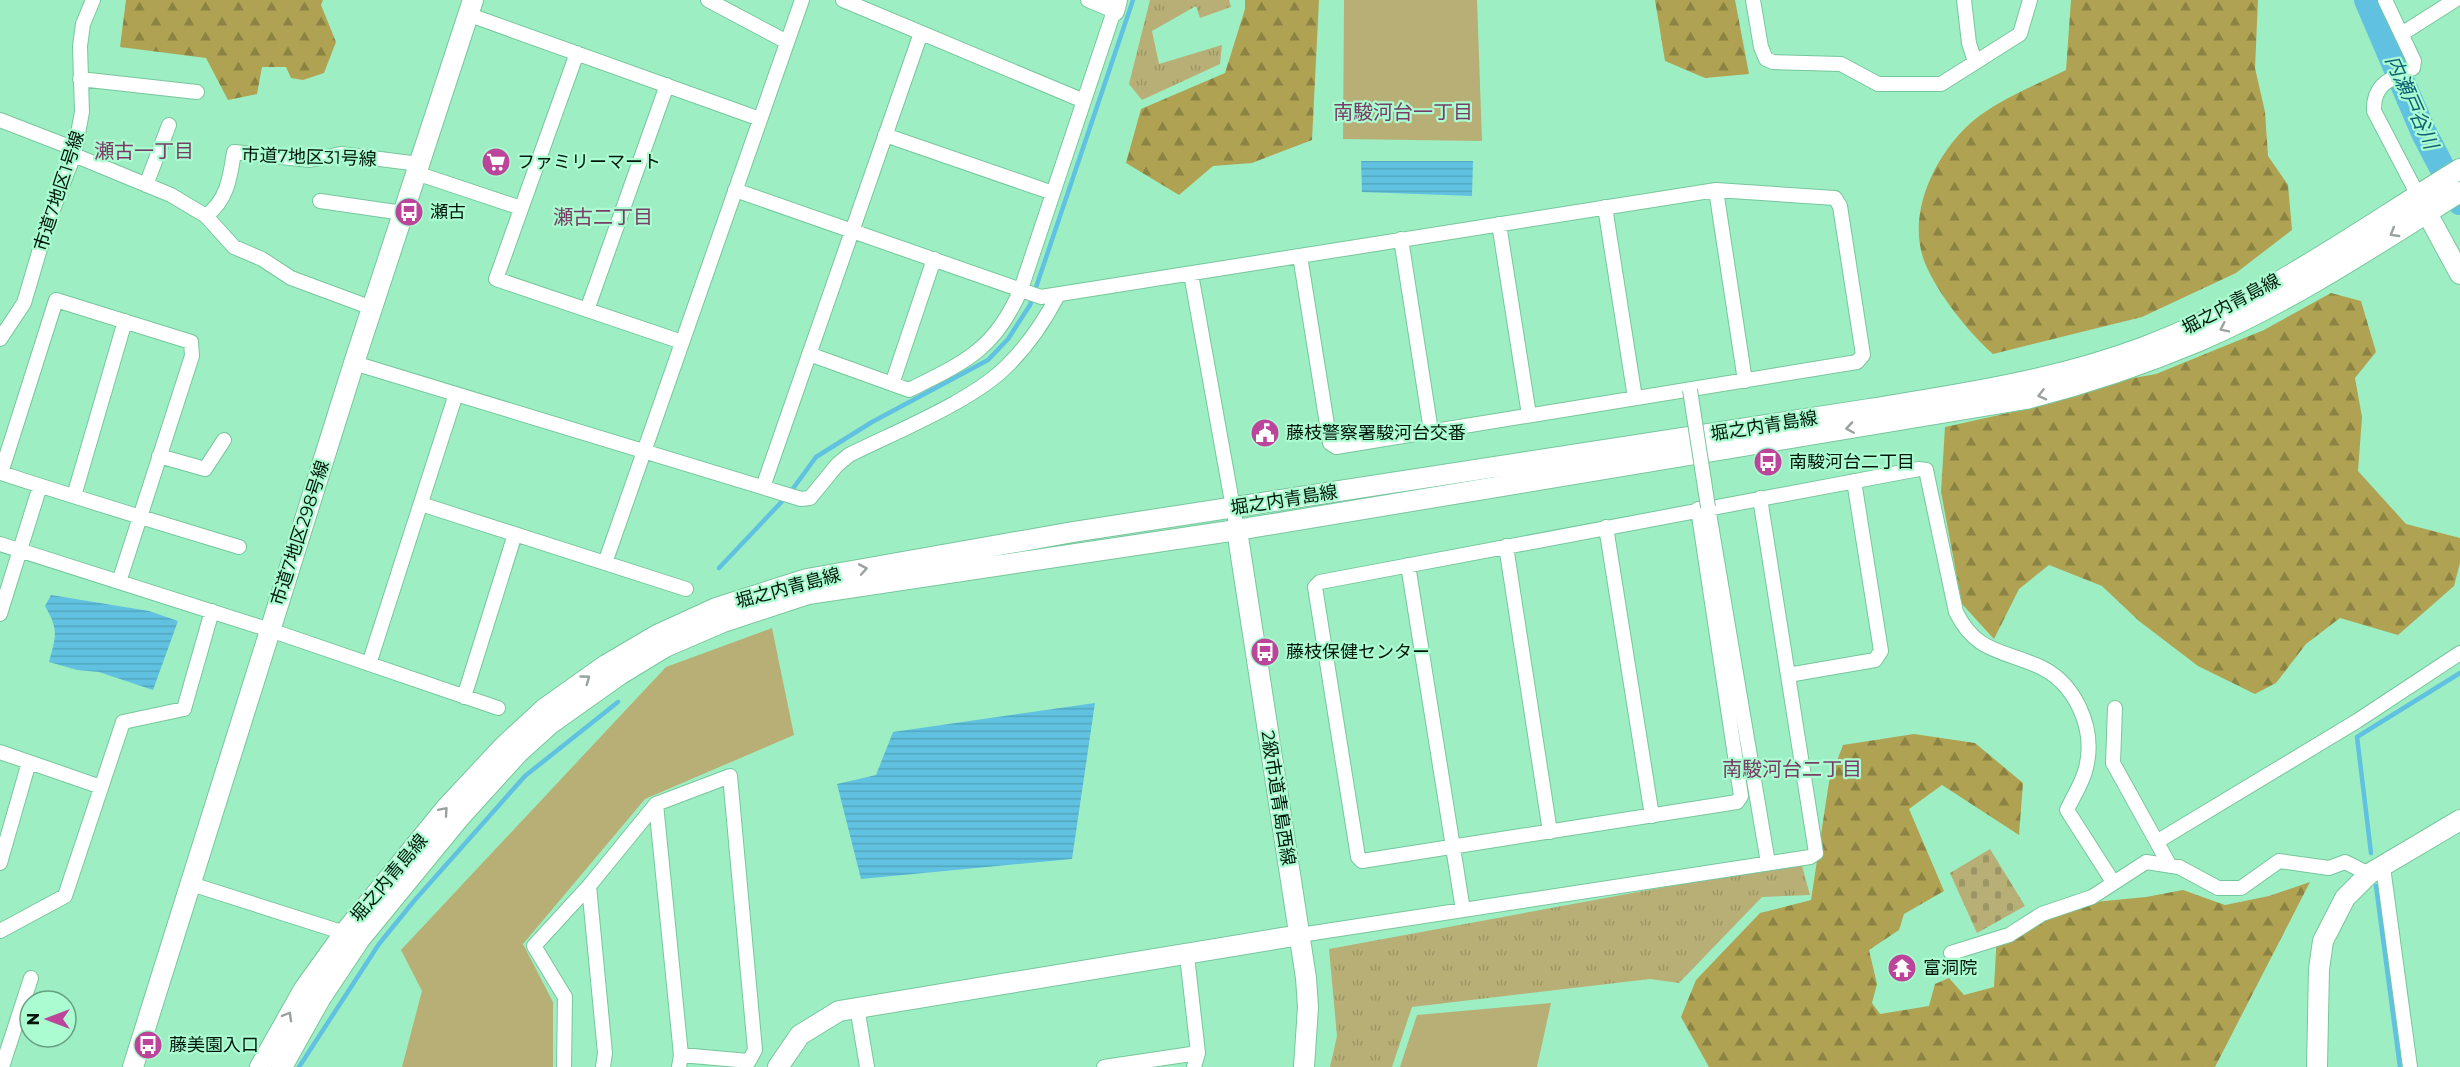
<svg xmlns="http://www.w3.org/2000/svg" width="2460" height="1067" font-family="Montserrat,'Noto Sans JP',sans-serif">
  <style>
    .grass { fill: url(#grass-tufts) }
    .forest { fill: url(#forest-firs) }
    .cemetery { fill: url(#cemetery-stones) }
    .park { fill: #b8af76 }
    .water { fill: url(#water-rules) }
    .lines { fill: none; stroke-linecap: round; stroke-linejoin: round }
    .stream { stroke: #60c2e0; stroke-width: 4.5 }
    .river { stroke: #60c2e0; stroke-width: 26 }
    .street-casing { stroke: #77c69d; stroke-width: 16 }
    .secondary-casing { stroke: #77c69d; stroke-width: 22 }
    .street { stroke: #fff; stroke-width: 14 }
    .secondary { stroke: #fff; stroke-width: 20 }
    .street-bridge-casing { stroke: #77c69d; stroke-width: 16; stroke-linecap: butt }
    .street-bridge { stroke: #fff; stroke-width: 14 }
    .oneway { stroke: #99a29e }
    .labels { text-anchor: middle; dominant-baseline: central; stroke-width: 4.5; stroke-linejoin: round; paint-order: stroke }
    .street-label { font-size: 18px; fill: #01170c; stroke: #abfcd0 }
    .poi-label { font-size: 18px; fill: #01170c; stroke: #abfcd0; text-anchor: start }
    .water-label { font-size: 20px; font-style: italic; fill: #0e6075; stroke: #abfcd0 }
    .neighbourhood-label { font-size: 20px; fill: #783c66; stroke: #abfcd0 }
  </style>
  <defs>
    <pattern id="grass-tufts" width="24" height="20" patternUnits="userSpaceOnUse" patternTransform="scale(1.5)"><rect width="24" height="20" fill="#b8af76"/><path d="M3 7l-1-3M5 7V3M7 7l1-3M15 17l-1-3M17 17v-4M19 17l1-3" fill="none" stroke="#9c9665"/></pattern>
    <pattern id="forest-firs" width="22" height="20" patternUnits="userSpaceOnUse" patternTransform="scale(1.5)"><rect width="22" height="20" fill="#afa253"/><path d="M5 1l3.5 6h-7zM16 11l3.5 6h-7z" fill="#8c8343"/></pattern>
    <pattern id="cemetery-stones" width="16" height="16" patternUnits="userSpaceOnUse" patternTransform="scale(1.5)"><rect width="16" height="16" fill="#b8af76"/><path d="M2 7V4a2 2 0 0 1 4 0v3zM10 15v-3a2 2 0 0 1 4 0v3z" fill="#9c9665"/></pattern>
    <pattern id="water-rules" width="6" height="5" patternUnits="userSpaceOnUse" patternTransform="scale(1.5)"><rect width="6" height="5" fill="#60c2e0"/><path d="M0 2.5h6" fill="none" stroke="#52a6bf"/></pattern>
  </defs>
  <rect width="100%" height="100%" fill="#9eeec3"/>
  <path class="grass" d="M1150,0H1229L1231,7L1200,18L1196,6L1152,31L1159,64L1222,45L1220,64L1142,100L1129,84Z
    M1801,862L1810,895L1762,897L1679,983L1650,979L1412,1007L1392,1067H1330L1337,1036L1329,949Z"/>
  <path class="forest" d="M126,0H323L321,5L336,42L324,73L303,80L291,78L286,67H262L257,94L228,100L206,58L120,47Z
    M1245,0H1319L1312,140L1252,163L1213,166L1179,195L1126,163L1141,109L1225,73L1245,9Z
    M1655,0H1735L1749,74L1705,78L1665,61Z
    M2071,0H2258L2255,68L2265,112L2268,156L2288,185L2292,230L2236,273L2142,317L1993,354C1968,332 1938,294 1925,263C1905,214 1936,152 1974,120C2000,99 2036,85 2066,70Z
    M2331,293L2361,301L2376,352L2355,378L2362,417L2358,471L2406,524L2460,538V563L2454,586L2398,635L2340,618L2306,644L2276,683L2255,694L2198,666L2139,621L2102,586L2049,565L2019,589L1994,639L1962,604L1941,492L1945,427L2053,403L2111,382L2156,374L2264,330Z
    M1914,734L1975,743L2023,783L2019,835L1942,785L1909,809L1944,891L1904,914L1899,930L1869,950L1877,984L1872,1003L1880,1014L1929,1006L1935,984L1949,978L1964,995L1994,987L1997,934L2043,907L2146,897L2183,890L2225,905L2269,896L2310,882L2215,1067H1709L1681,1017L1696,980L1760,913L1811,900L1829,782L1843,745Z"/>
  <path class="cemetery" d="M1990,849L2025,906L1977,933L1950,873Z"/>
  <path class="park" d="M1344,0H1477L1482,141L1343,139Z
    M772,628L794,735L645,799L523,944L553,1002V1067H402L422,991L401,950L666,667Z
    M1551,1003L1537,1067H1400L1417,1015Z"/>
  <path class="water" d="M1361,161H1473L1472,196L1362,192Z
    M51,595L149,611L178,621L153,690L99,672L77,670L49,662C56,636 59,630 45,606Z
    M1095,703L1072,859L861,879L837,784L876,775L893,732Z"/>
  <g class="lines">
    <path class="stream" d="M719,568L789,494L816,457L872,422L988,360L1008,339L1030,305L1133,0
      M2371,853L2357,737L2460,673
      M2376,886L2400,1067
      M299,1067L379,944L414,901L525,776L618,702"/>
    <path class="river" d="M2367,0L2424,133L2460,202"/>
    <g class="street-casing">
      <path id="street" d="M708,0L787,42
        M843,0L1084,101
        M1753,0L1761,47L1766,59L1773,62L1841,64L1878,84H1941L2020,34L2030,0
        M1964,0L1969,43L1975,62
        M2385,0L2414,61L2413,68C2391,79 2373,83 2374,111L2422,203
        M467,14L760,119
        M2403,33L2455,0
        M577,53L496,279L682,342
        M80,79L197,92
        M0,120L75,149
        M885,135L1053,193
        M74,155L171,195L206,216L234,247L262,259L291,278L372,308
        M416,173L521,208
        M146,185L169,125
        M735,190L1041,297L1716,190L1835,198L1840,206L1863,355L1857,362L1336,447L1330,443L1300,256
        M1716,190L1745,381
        M320,201L403,213
        M1605,207L1635,398
        M206,216C228,199 230,177 234,152L310,160L341,154L419,164
        M1499,224L1529,415
        M1401,239L1431,431
        M1191,274L1237,530
        M587,310L667,85
        M0,339L24,303L47,225L74,155L82,112L80,46L83,24L93,0
        M809,354L909,390C965,362 995,350 1021,289L1114,11L1088,0
        M354,363L801,499L810,498L837,465L849,455C895,432 973,401 1008,365C1028,345 1045,320 1058,295
        M892,384L934,259
        M159,456L205,469L224,440
        M763,487L921,33
        M74,496L125,321
        M421,504L686,589
        M1708,507L1768,863
        M1698,509L1741,796L1737,802L1362,861L1358,857L1315,587L1320,582L1919,469L1926,470L1956,612C1975,651 2000,650 2036,665C2075,681 2096,728 2086,768C2083,782 2073,797 2067,810L2113,882
        M1606,527L1652,816
        M0,544L270,630L498,708
        M1506,546L1550,832
        M605,563L802,0
        M1408,565L1463,910
        M119,582L192,356L191,342L56,300L1,473C80,499 160,523 239,547
        M0,614L40,486
        M369,664L456,394
        M1788,675L1875,660L1881,651L1854,481
        M464,697L515,534
        M2115,708L2113,763L2170,866
        M0,752L101,787
        M656,804L681,1055L679,1067
        M2158,841L2357,721L2460,653
        M0,863L29,762
        M2383,867L2410,1067
        M191,884L351,935
        M0,931L65,896L123,722L184,709L212,611
        M1300,935L1810,857L1816,853L1760,498
        M1951,953L2009,935L2042,914L2092,897L2146,862L2179,867L2218,888H2241L2279,861L2329,868L2345,862L2369,874
        M1187,956L1198,1053L1194,1067
        M857,1007L867,1067
        M2,1067L31,978
        M564,1067L565,997L534,946L589,886
        M603,1067L605,1053L589,886L656,804L730,776L755,1050L749,1061L681,1055
        M1104,1067L1198,1053"/>
    </g>
    <g class="secondary-casing">
      <path id="secondary" d="M1114,11L1117,0
        M2427,213L2460,274
        M1237,530L1306,978L1308,1007L1304,1067
        M133,1067L354,363L473,0
        M260,1067L304,989L345,932L446,808L504,746L544,709L606,665L657,635L716,608L807,579L1073,532L1870,409C1963,394 2056,380 2144,347C2257,305 2358,231 2460,169
        M282,1067L320,999L360,939L460,817L519,752L550,724L619,675L665,647L723,622L808,594L1237,530L2026,399C2085,384 2142,365 2199,341C2290,302 2376,245 2460,192
        M778,1067L800,1035L839,1011L1300,935
        M2317,1067L2319,969L2323,941L2345,898L2369,874L2460,820"/>
    </g>
    <use href="#street" class="street"/>
    <use href="#secondary" class="secondary"/>
    <g class="street-bridge-casing">
      <path id="street-bridge" d="M1690,390L1708,507"/>
    </g>
    <use href="#street-bridge" class="street-bridge"/>
  </g>
  <defs><path id="oneway-chevron" d="M-2-3.5L2.5 0L-2 3.5" fill="none" stroke-width="1.6" stroke-linecap="round" stroke-linejoin="round" transform="scale(1.5)"/></defs>
  <g class="oneway">
    <use href="#oneway-chevron" transform="translate(2394 233) rotate(149)"/>
    <use href="#oneway-chevron" transform="translate(2224 328) rotate(154)"/>
    <use href="#oneway-chevron" transform="translate(2042 395) rotate(166)"/>
    <use href="#oneway-chevron" transform="translate(1850 428) rotate(171)"/>
    <use href="#oneway-chevron" transform="translate(863 569) rotate(-10)"/>
    <use href="#oneway-chevron" transform="translate(586 679) rotate(-36)"/>
    <use href="#oneway-chevron" transform="translate(444 811) rotate(-49)"/>
    <use href="#oneway-chevron" transform="translate(288 1016) rotate(-60)"/>
  </g>
  <defs>
    <g id="supermarket-disc" transform="scale(1.5)"><circle r="9.5" fill="#bc459b" stroke="#abfcd0"/><path d="M-6-5.5h2.5l.6 2H6L4.5 2H-2.5L-4.4-4H-6ZM-1.5 3.2a1.3 1.3 0 1 0 .1 0ZM3 3.2a1.3 1.3 0 1 0 .1 0Z" fill="#fff"/></g>
    <g id="bus-disc" transform="scale(1.5)"><circle r="9.5" fill="#bc459b" stroke="#abfcd0"/><path d="M-5-6H5V4H4V6H2V4H-2V6H-4V4H-5ZM-3.5-4V0h7V-4ZM-3.5 1.2v1.5H-2V1.2ZM2 1.2v1.5H3.5V1.2Z" fill="#fff"/></g>
    <g id="civic-disc" transform="scale(1.5)"><circle r="9.5" fill="#bc459b" stroke="#abfcd0"/><path d="M-.6-6.5H3V-4.5H.6V-3L4-1V1h2V6H-6V1h2V-1L-.6-3ZM-1.2 2.5V6h2.4V2.5Z" fill="#fff"/></g>
    <g id="temple-disc" transform="scale(1.5)"><circle r="9.5" fill="#bc459b" stroke="#abfcd0"/><path d="M0-6L5-2H3V0L6.5 2.5H4V6H1.5V3h-3V6H-4V2.5H-6.5L-3 0V-2H-5Z" fill="#fff"/></g>
  </defs>
  <g fill-rule="evenodd">
    <use href="#supermarket-disc" x="496" y="162"/>
    <use href="#bus-disc" x="409" y="212"/>
    <use href="#civic-disc" x="1265" y="433"/>
    <use href="#bus-disc" x="1768" y="462"/>
    <use href="#bus-disc" x="1265" y="652"/>
    <use href="#temple-disc" x="1902" y="968"/>
    <use href="#bus-disc" x="148" y="1045"/>
  </g>
  <g class="labels">
    <g class="street-label">
      <text transform="translate(309 157) rotate(2)">市道7地区31号線</text>
      <text transform="translate(59 191) rotate(-72)">市道7地区1号線</text>
      <text transform="translate(2231 304) rotate(-28)">堀之内青島線</text>
      <text transform="translate(1764 426) rotate(-9)">堀之内青島線</text>
      <text transform="translate(1284 500) rotate(-9)">堀之内青島線</text>
      <text transform="translate(300 533) rotate(-72)">市道7地区298号線</text>
      <text transform="translate(788 588) rotate(-15)">堀之内青島線</text>
      <text transform="translate(1278 798) rotate(81)">2級市道青島西線</text>
      <text transform="translate(389 878) rotate(-50)">堀之内青島線</text>
    </g>
    <g class="poi-label">
      <text x="517" y="162">ファミリーマート</text>
      <text x="430" y="212">瀬古</text>
      <text x="1286" y="433">藤枝警察署駿河台交番</text>
      <text x="1789" y="462">南駿河台二丁目</text>
      <text x="1286" y="652">藤枝保健センター</text>
      <text x="1923" y="968">富洞院</text>
      <text x="169" y="1045">藤美園入口</text>
    </g>
    <g class="water-label">
      <text transform="translate(2412 102) rotate(66)">内瀬戸谷川</text>
    </g>
    <g class="neighbourhood-label">
      <text x="1403" y="112">南駿河台一丁目</text>
      <text x="144" y="151">瀬古一丁目</text>
      <text x="603" y="217">瀬古二丁目</text>
      <text x="1792" y="769">南駿河台二丁目</text>
    </g>
  </g>
  <g transform="translate(48 1019) rotate(270)"><circle r="28" fill="#abfcd0" stroke="#67a082" stroke-width="1.5"/>
  <path d="M0-4.5L10 22L0 15L-10 22Z" fill="#bc459b"/>
  <text y="-9" font-size="16" font-weight="bold" text-anchor="middle" fill="#01170c">N</text>
  </g>
</svg>
